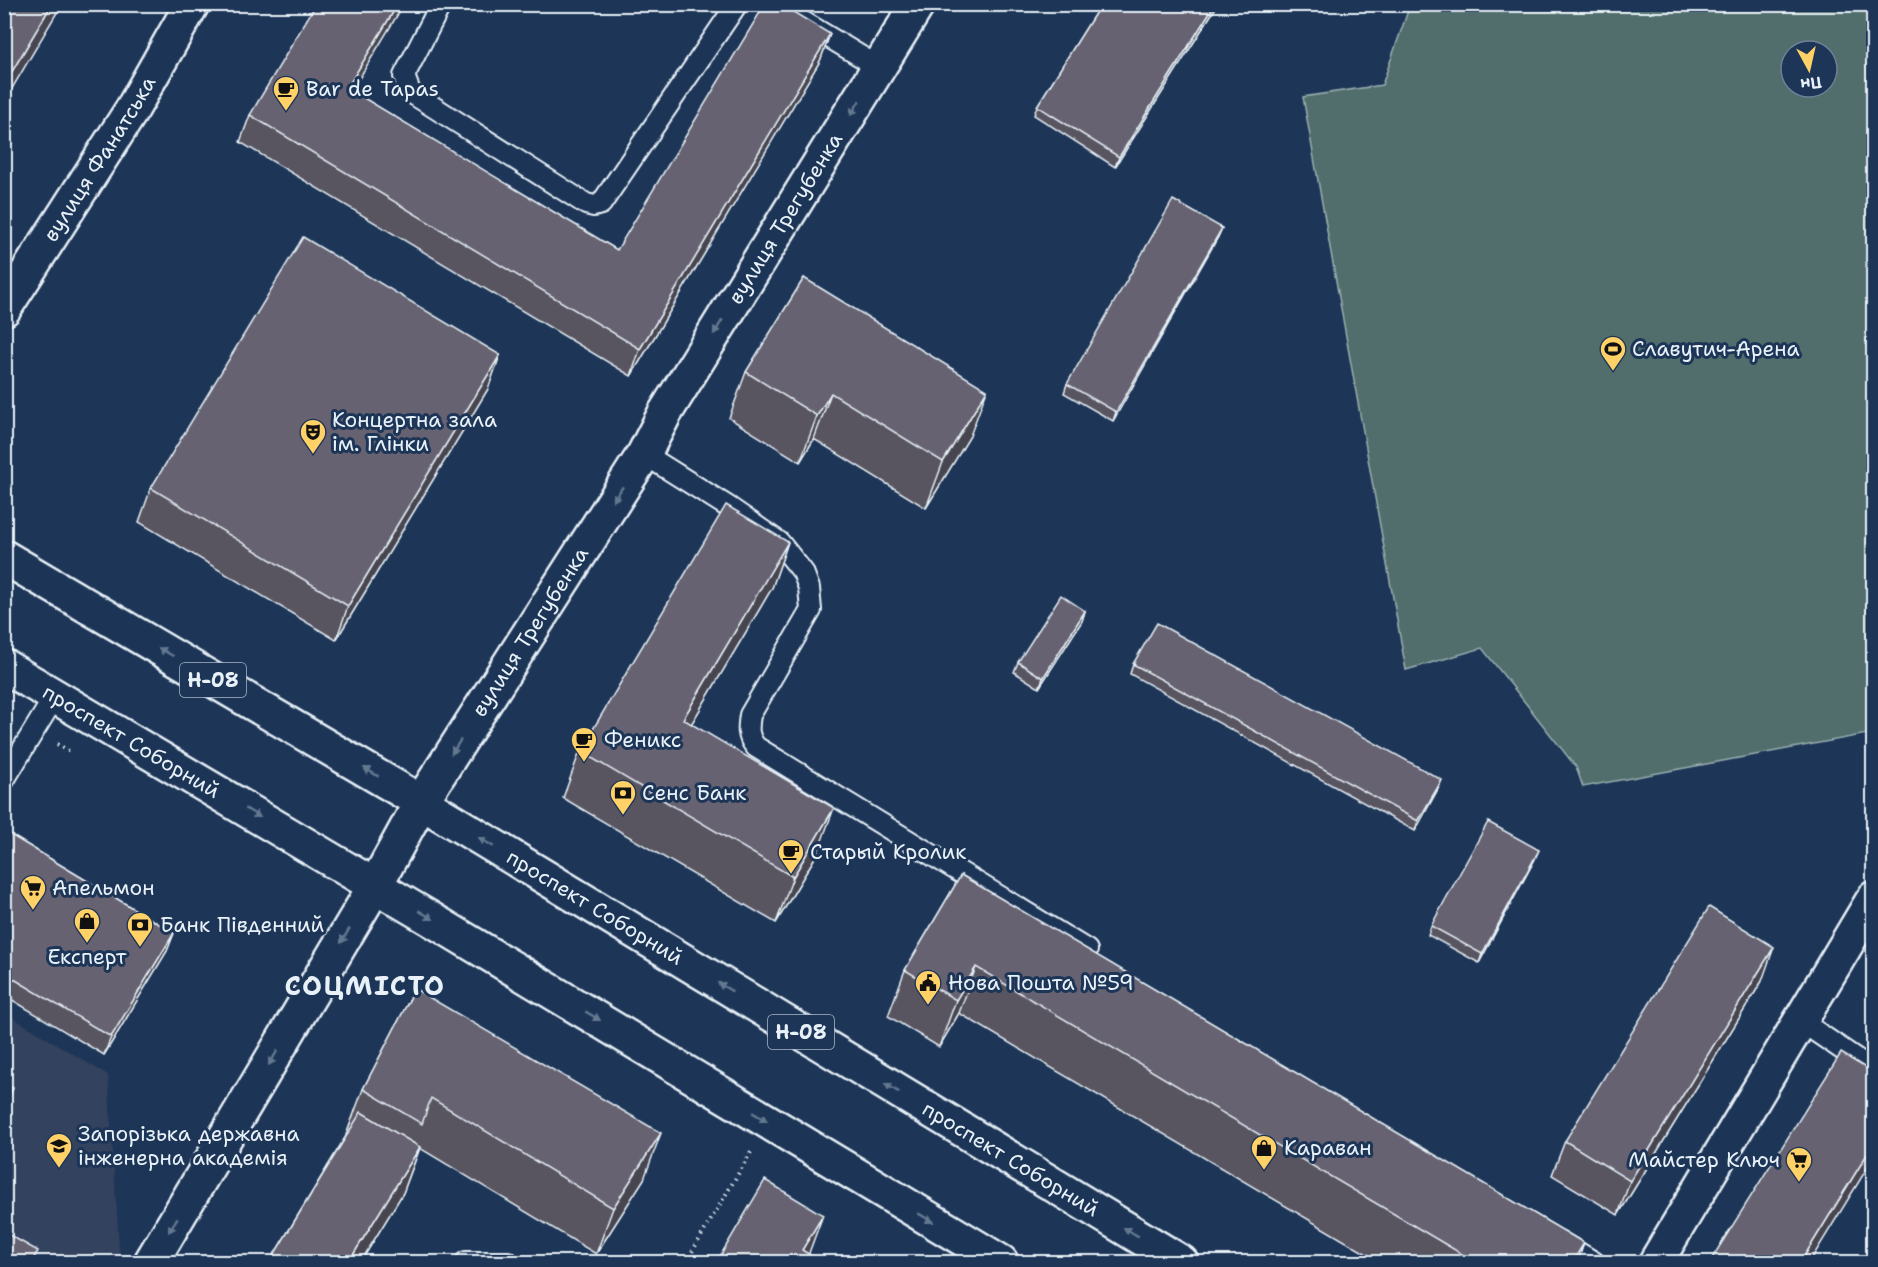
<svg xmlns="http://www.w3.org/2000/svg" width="1878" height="1267" font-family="'Shantell Sans',sans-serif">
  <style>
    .built { fill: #33425f }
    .green { fill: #516e6c; stroke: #9cb0b2; stroke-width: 1.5; fill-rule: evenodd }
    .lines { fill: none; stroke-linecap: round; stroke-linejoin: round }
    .lane-casing { stroke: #e8f1f8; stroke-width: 24 }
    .street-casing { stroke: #e8f1f8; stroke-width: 38 }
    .secondary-casing { stroke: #e8f1f8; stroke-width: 38 }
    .primary-casing { stroke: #e8f1f8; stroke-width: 38 }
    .path { stroke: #e8f1f8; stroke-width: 4; stroke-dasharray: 1.5 4.5; stroke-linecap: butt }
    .lane { stroke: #1d3557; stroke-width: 20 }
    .street { stroke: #1d3557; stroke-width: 33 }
    .secondary { stroke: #1d3557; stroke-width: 33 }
    .primary { stroke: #1d3557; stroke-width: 33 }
    .wall { fill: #585461; stroke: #e8f1f8; stroke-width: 1.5 }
    .shaded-wall { fill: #47454f; stroke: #e8f1f8; stroke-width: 1.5 }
    .building { fill: #666271; stroke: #e8f1f8; stroke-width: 1.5 }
    .oneway { fill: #64778f }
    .labels { text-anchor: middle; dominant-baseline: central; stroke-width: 6; stroke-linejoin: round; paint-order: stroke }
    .shield { fill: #1d3557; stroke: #abb9c8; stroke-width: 1.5 }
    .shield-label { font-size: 20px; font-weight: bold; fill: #e8f1f8 }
    .poi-label { font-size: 21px; fill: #e8f1f8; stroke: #1d3557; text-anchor: start }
    .street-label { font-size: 21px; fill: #e8f1f8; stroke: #1d3557 }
    .district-label { font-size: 27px; font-weight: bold; letter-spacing: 1.5px; fill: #e8f1f8; stroke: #1d3557 }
  </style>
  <rect width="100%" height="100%" fill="#1d3557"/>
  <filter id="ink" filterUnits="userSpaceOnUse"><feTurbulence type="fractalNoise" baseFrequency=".0167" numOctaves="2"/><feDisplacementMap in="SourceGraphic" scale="12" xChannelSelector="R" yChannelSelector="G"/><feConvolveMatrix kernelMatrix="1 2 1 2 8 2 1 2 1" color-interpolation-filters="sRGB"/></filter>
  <g filter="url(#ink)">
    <path class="built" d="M5,1013L108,1075L120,1262H5Z"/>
    <path class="green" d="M1410,5H1873V733L1583,787L1576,767L1482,648L1406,670L1303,97L1382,85ZM1791,51H1827V87H1791Z"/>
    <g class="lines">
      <g class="lane-casing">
        <path id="lane" d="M441,4L404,76L410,92L586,204L594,206L601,204L737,4
          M774,4L880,68
          M644,454L730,508L779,542L803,572L809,588L811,610L750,715C748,728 747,737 756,747L1087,950
          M4,780L55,696
          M1799,1020L1874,1071
          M1559,1241L1594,1262
          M466,1262H508"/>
      </g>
      <g class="street-casing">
        <g id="street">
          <path id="s1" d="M4,309L133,108L192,4"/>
          <path id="s2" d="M375,886L421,802L644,454L665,413L918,4"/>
          <path d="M1656,1262L1874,898"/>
        </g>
      </g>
      <g class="secondary-casing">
        <path id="secondary" d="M151,1262L375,886"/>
      </g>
      <g class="primary-casing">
        <g id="primary">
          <path id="s3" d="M4,557L421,802L1181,1262"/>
          <path id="s4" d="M4,666L431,919L1001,1262"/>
        </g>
      </g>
      <path class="path" d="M57,744L72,753
        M686,1262L751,1152"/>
      <use href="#lane" class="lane"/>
      <use href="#street" class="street"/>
      <use href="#secondary" class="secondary"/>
      <use href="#primary" class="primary"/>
    </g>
    <path class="wall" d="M1101,4H1218L1115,167L1034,115L1037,106Z
      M830,34L820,61L631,376L240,142L250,115L352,91L617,250Z
      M1222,228L1218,237L1113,421L1064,393L1067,384Z
      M804,278L970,436L926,508L814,439L800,462L729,418L746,372Z
      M500,355L488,389L336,640L139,522L151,488Z
      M788,542L772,588L691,724L817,854L776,923L563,798L580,751Z
      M1085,611L1082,621L1039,688L1014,672L1018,662Z
      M1133,664L1438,789L1415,831L1130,674Z
      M4,831L174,933L167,951L104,1055L4,995Z
      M1535,859L1479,963L1428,935L1431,926Z
      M961,875L1584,1243L1577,1263H1382L959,1013L939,1047L888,1016L905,970Z
      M1762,981L1618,1215L1552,1175L1565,1141Z
      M415,989L644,1179L596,1254L420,1148L403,1193L360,1263H269L346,1136V1135L363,1089Z"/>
    <path class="shaded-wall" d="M52,4H62L4,102V85Z
      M398,4H404L337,115L347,88Z
      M1215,4H1218L1115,167L1119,157Z
      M830,34L820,61L631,376L640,349Z
      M1222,228L1218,237L1113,421L1116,412Z
      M500,355L488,389L336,640L348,606Z
      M987,390L970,436L926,508L943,462Z
      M831,393L814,439L800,462L817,416Z
      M788,542L772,588L667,765L683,719Z
      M1085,611L1082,621L1039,688L1043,678Z
      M1442,780L1438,789L1415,831L1418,821Z
      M834,808L817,854L776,923L793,877Z
      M1539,850L1535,859L1479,963L1482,954Z
      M174,933L167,951L104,1055L111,1037Z
      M1774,947L1762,981L1618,1215L1630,1181Z
      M976,967L959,1013L939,1047L956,1000Z
      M13,1088L4,1112V1103Z
      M661,1133L644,1179L596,1254L613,1208Z
      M1874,1143V1157L1809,1263H1800Z
      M420,1147L403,1193L360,1263H348Z
      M823,1215L806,1261L802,1250Z
      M1584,1243L1577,1263H1572Z"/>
    <path class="building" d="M4,4H52L4,85Z
      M316,4H398L347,88L617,250L765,4H780L830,34L640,349L250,115Z
      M1101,4H1215L1119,157L1037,106Z
      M1173,200L1222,228L1116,412L1067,384Z
      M303,237L500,355L348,606L151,488Z
      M804,278L987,390L943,462L831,393L817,416L746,372Z
      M726,505L788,542L683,719L834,808L793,877L580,751Z
      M1061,595L1085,611L1043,678L1018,662Z
      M1157,623L1442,780L1418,821L1133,664Z
      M1488,822L1539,850L1482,954L1431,926Z
      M4,831L174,933L111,1037L4,973Z
      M961,875L1584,1243L1572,1263H1477L976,967L956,1000L905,970Z
      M1709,907L1774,947L1630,1181L1565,1141Z
      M415,989L661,1133L613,1208L431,1098L422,1124L363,1089Z
      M1841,1053L1874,1073V1143L1800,1263H1709Z
      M4,1083L13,1088L4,1103Z
      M361,1112L420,1147L348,1263H269Z
      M765,1180L823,1215L802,1250L823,1263H716Z
      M4,1232L38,1251L31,1263H4Z"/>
    <defs><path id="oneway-solid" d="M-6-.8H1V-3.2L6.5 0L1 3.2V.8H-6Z" transform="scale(1.5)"/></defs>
    <g class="oneway">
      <use href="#oneway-solid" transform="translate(855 108) rotate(122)"/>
      <use href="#oneway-solid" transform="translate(718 327) rotate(122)"/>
      <use href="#oneway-solid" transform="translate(618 494) rotate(123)"/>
      <use href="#oneway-solid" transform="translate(166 652) rotate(-150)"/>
      <use href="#oneway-solid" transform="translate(456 747) rotate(123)"/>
      <use href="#oneway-solid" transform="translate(371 772) rotate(-149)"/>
      <use href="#oneway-solid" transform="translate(253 813) rotate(31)"/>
      <use href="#oneway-solid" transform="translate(486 842) rotate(-149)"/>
      <use href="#oneway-solid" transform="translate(426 915) rotate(31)"/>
      <use href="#oneway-solid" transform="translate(345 936) rotate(121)"/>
      <use href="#oneway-solid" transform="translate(725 987) rotate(-149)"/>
      <use href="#oneway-solid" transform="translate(593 1016) rotate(31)"/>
      <use href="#oneway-solid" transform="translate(273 1058) rotate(121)"/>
      <use href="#oneway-solid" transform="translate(892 1088) rotate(-149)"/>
      <use href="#oneway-solid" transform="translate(760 1117) rotate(31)"/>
      <use href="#oneway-solid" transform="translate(926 1218) rotate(31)"/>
      <use href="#oneway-solid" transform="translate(173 1225) rotate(121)"/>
      <use href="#oneway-solid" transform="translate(1131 1232) rotate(-149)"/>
    </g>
  </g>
  <defs>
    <g id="cafe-pin" transform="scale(1.35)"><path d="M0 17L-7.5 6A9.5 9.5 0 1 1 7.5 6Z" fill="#ffd166" stroke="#1d3557"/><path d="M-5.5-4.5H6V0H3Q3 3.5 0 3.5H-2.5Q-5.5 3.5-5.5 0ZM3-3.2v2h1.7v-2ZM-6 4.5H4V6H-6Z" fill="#111"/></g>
    <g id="stadium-pin" transform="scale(1.35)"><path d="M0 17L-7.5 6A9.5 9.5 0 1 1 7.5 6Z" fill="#ffd166" stroke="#1d3557"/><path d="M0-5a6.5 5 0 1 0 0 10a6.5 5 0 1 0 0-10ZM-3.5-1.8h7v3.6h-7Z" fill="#111"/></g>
    <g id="theatre-pin" transform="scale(1.35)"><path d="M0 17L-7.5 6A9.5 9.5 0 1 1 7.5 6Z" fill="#ffd166" stroke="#1d3557"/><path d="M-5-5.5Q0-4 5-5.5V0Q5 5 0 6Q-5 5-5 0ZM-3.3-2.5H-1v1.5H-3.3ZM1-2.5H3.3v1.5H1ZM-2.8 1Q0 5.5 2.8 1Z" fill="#111"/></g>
    <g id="bank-pin" transform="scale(1.35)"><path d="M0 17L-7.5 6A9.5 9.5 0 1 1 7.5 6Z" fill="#ffd166" stroke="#1d3557"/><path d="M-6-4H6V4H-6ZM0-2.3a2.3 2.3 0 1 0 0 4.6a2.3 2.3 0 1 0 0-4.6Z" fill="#111"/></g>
    <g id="supermarket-pin" transform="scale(1.35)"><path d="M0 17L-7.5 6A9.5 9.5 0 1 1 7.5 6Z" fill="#ffd166" stroke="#1d3557"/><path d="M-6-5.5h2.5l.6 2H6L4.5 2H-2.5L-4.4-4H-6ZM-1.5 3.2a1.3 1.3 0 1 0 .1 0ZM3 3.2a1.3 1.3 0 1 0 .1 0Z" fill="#111"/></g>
    <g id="shop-pin" transform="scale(1.35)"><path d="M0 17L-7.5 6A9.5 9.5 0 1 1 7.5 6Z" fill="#ffd166" stroke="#1d3557"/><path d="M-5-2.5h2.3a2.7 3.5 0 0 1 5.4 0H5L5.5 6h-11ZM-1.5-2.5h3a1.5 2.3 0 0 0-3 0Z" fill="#111"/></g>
    <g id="civic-pin" transform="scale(1.35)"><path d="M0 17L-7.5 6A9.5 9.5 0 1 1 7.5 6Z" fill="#ffd166" stroke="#1d3557"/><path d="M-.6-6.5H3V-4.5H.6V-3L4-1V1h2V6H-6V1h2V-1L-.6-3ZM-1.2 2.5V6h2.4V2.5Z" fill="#111"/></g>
    <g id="university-pin" transform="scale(1.35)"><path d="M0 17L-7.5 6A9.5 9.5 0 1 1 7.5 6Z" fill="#ffd166" stroke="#1d3557"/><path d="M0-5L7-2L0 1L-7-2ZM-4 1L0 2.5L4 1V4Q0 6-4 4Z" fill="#111"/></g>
  </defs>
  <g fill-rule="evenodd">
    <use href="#cafe-pin" x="286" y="89"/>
    <use href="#stadium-pin" x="1613" y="349"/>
    <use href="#theatre-pin" x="313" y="432"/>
    <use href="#cafe-pin" x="584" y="740"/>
    <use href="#bank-pin" x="623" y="793"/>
    <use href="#cafe-pin" x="791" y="852"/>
    <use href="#supermarket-pin" x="33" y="888"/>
    <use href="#shop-pin" x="87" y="921"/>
    <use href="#bank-pin" x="140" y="925"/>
    <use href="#civic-pin" x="928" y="983"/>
    <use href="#university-pin" x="59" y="1146"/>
    <use href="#shop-pin" x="1264" y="1148"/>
    <use href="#supermarket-pin" x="1799" y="1160"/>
  </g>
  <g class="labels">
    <g class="shield">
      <rect x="180" y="663" width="66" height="34" rx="4.5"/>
      <rect x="768" y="1015" width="66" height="34" rx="4.5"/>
    </g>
    <g class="shield-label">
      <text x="213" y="680">Н-08</text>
      <text x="801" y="1032">Н-08</text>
    </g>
    <g class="poi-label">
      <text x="306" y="89">Bar de Tapas</text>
      <text x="1632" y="349">Славутич-Арена</text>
      <text x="332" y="420">Концертна зала<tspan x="332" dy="24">ім. Глінки</tspan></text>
      <text x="604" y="740">Феникс</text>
      <text x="642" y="793">Сенс Банк</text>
      <text x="810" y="852">Старый Кролик</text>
      <text x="52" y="888">Апельмон</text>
      <text x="160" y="925">Банк Південний</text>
      <text x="87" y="957" text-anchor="middle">Експерт</text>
      <text x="948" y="983">Нова Пошта №59</text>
      <text x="78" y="1134">Запорізька державна<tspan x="78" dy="24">інженерна академія</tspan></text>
      <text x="1284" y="1148">Караван</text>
      <text x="1780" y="1160" text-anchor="end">Майстер Ключ</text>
    </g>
    <g class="street-label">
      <text stroke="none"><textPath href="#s1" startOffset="178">вулиця Фанатська</textPath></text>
      <text stroke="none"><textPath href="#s2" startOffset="784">вулиця Трегубенка</textPath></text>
      <text stroke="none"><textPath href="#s2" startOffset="298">вулиця Трегубенка</textPath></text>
      <text stroke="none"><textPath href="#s4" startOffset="148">проспект Соборний</textPath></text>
      <text stroke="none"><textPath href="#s3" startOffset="687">проспект Соборний</textPath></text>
      <text stroke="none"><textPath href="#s3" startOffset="1173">проспект Соборний</textPath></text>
    </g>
    <g class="district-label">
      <text x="365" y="985">СОЦМІСТО</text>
    </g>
  </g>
  <rect width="1878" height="1267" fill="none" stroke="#1d3557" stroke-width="24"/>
  <rect x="12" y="12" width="1854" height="1243" fill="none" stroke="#e8f1f8" stroke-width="2" filter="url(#ink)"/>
  <g transform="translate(1809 69) rotate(172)"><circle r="28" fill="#1d3557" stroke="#6e8097" stroke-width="1.5"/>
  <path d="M0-4.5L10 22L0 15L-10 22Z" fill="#ffd166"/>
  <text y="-9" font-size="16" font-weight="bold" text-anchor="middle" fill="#e8f1f8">Пн</text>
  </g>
</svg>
